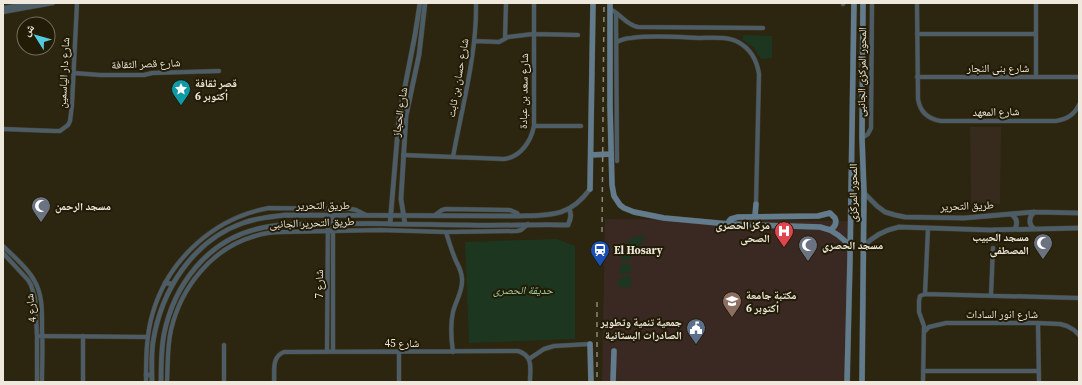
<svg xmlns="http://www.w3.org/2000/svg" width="1082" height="385" font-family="'Source Serif 4','Noto Naskh Arabic',serif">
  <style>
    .industrial { fill: #3a2822 }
    .medical { fill: #362b1c }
    .green { fill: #1d3620 }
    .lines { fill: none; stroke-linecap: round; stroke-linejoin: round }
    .minor-casing { stroke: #47402d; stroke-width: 5 }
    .tertiary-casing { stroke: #47402d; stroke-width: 5.5 }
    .secondary-casing { stroke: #47402d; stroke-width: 6 }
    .minor { stroke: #4d5d68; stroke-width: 4 }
    .tertiary { stroke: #4d5d68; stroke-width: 4.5 }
    .secondary { stroke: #627c8d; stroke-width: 5.5 }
    .rail { stroke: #8d8776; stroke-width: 1.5; stroke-dasharray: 5 5; stroke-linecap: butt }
    .labels { text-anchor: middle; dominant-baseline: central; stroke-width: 4; stroke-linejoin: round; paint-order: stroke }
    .street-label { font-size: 11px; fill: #eee9dc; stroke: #221b06 }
    .poi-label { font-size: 11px; font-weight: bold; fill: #eee9dc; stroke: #221b06; text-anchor: start }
    .park-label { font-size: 11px; font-style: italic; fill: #a2d8a7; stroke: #221b06 }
  </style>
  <rect width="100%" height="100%" fill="#2c2510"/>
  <path class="industrial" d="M605,219L851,221V382H602Z"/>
  <path class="medical" d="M970,127H1001L1000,204L971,203Z"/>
  <path class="green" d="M743,35L772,36V58L761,59L754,48L743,40Z
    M644,235L642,244L630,254V261H622C623,243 627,237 644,235Z
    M557,239L575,246V339L469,343L465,242Z
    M620,264H631V273L620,274Z
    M622,276H631V287H618V281Z"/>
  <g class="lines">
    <g class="minor-casing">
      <path id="minor" d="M917,3L918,99C920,112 928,119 941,121H1056C1067,119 1074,115 1079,105
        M843,4V3
        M3,8L33,3
        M610,9C621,14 626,25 638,27L763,28
        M3,12L53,3
        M616,13L617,161
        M917,34H1036
        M505,38L506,3
        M474,41L499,42L508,37L533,34L578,35
        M617,42C621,40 626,38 631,38C653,35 677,37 699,38C711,38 727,36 738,42C751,49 757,61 759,74L756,204
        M74,73L100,75H144L152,73L219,71
        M917,77H1079
        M1036,77V3
        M534,126H581
        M3,129L55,131H60L68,125L70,121L72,105L77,3
        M862,138L868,134L871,128L872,3
        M403,155L504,159C521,157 531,141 534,126V3
        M453,157C462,107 477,54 476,3
        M435,215L442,210L446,209L510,210L517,213L519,216
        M446,232C449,242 452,252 456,261C459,267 462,272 462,279C463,291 456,300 453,312C450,325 451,338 453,352
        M3,246C14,257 27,267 34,280C43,295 42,312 42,329C43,347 42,364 42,382
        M3,253L28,280L31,285L35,298L37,336V382
        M925,294L928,228
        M991,295L993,248
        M1038,323L1039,382
        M924,332L929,327L946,323H1038L1060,324L1067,326L1074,330L1079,335
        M40,336L148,337
        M224,345V382
        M327,352L328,215
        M333,352V216
        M529,359L544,349L554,346L590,344
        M923,371H1038
        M83,382V336
        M146,382C146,359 146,335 153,312C169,259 214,218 269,208L351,209L356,210L366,215
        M167,382C168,365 167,347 171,330C181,287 212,248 255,236C264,233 273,232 282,232L380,230L446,232L517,231L521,230L528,224
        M274,382C275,371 271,357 284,352L518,351C534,356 530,369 530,382
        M399,382V352
        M923,382L924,326L919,312V301L920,296L925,294L1079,298"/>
    </g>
    <g class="tertiary-casing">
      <path id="tertiary" d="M864,193L877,206L885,212L895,215L905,217L964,218L1034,212L1079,213
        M1011,214C1017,218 1018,223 1015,229
        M390,224L399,117L415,35L420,3
        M405,224L401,199L406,116L409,102L419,55L425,3
        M1034,229C1028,224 1029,217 1034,212
        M863,247C873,236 884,230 899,227L990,230L1079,228
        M165,283L173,284
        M146,375H152
        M152,382C152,369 151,355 153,342C161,291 192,241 243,223C256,218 270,217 285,215L519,216C550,215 570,217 590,189
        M161,382C161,366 161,350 164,334C174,285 207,241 257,229C279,223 301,224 323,224C346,224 369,223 392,224C418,224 443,225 468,225C501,226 534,224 568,225C571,219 572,214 569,209"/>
    </g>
    <g class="secondary-casing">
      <path id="secondary" d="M610,3V107L612,185L614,196L620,205L624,208L634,212L664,218L729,224L756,225L820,227L830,230L838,235L845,241L850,248
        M591,155L611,154
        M590,189L593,3
        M755,216L756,204
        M729,224V221L731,219L738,217L818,216L830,213L835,218C837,223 835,227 830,230
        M590,344L591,382
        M613,382L614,351
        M847,382L850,259L854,3
        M862,382L864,193L862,138L863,3"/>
    </g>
    <use href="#minor" class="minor"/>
    <use href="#tertiary" class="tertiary"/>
    <use href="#secondary" class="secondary"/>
    <path class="rail" d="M602,232L604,3
      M597,302V382"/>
  </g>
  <defs>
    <g id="sight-pin" transform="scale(1)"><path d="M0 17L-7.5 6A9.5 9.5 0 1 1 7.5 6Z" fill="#0f9aa8" stroke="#221b06"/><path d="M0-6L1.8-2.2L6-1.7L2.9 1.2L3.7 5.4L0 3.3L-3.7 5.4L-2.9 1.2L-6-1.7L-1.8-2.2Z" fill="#fff"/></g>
    <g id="mosque-pin" transform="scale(1)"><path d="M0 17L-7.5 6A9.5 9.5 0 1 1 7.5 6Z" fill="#6b7280" stroke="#221b06"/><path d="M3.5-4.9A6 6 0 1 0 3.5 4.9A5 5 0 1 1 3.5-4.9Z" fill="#fff"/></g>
    <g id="hospital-pin" transform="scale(1)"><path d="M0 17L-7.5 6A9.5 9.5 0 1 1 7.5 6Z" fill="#e0444e" stroke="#221b06"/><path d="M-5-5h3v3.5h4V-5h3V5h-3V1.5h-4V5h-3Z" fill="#fff"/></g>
    <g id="station-pin" transform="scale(1)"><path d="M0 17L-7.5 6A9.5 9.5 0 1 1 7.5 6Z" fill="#1a4fb4" stroke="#221b06"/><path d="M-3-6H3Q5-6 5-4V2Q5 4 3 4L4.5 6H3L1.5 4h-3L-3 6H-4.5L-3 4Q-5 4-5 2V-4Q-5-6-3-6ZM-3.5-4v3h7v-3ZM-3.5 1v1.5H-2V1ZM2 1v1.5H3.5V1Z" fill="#fff"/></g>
    <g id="university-pin" transform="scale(1)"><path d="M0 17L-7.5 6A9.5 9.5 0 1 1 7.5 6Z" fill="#8d6e63" stroke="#221b06"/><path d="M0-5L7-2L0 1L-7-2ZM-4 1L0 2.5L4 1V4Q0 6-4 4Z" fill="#fff"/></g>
    <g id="civic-pin" transform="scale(1)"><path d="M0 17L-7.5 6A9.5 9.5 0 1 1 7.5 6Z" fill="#5c6f8a" stroke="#221b06"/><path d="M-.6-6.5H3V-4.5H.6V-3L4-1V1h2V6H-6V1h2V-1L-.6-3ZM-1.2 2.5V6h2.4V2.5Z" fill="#fff"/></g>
  </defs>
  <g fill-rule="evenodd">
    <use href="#sight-pin" x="181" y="89"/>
    <use href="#mosque-pin" x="41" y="206"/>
    <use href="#hospital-pin" x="784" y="231"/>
    <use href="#mosque-pin" x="1043" y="243"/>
    <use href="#mosque-pin" x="808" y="245"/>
    <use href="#station-pin" x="600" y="250"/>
    <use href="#university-pin" x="732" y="301"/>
    <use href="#civic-pin" x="696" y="328"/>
  </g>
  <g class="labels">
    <g class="street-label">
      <text transform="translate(146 64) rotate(-2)">شارع قصر الثقافة</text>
      <text x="998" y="68">شارع بنى النجار</text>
      <text transform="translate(862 72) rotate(-89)">المحور المركزى الجانبى</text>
      <text transform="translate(64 73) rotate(-87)">شارع دار الياسمين</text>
      <text transform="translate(458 78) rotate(-80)">شارع حسان بن ثابت</text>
      <text transform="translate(524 91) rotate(-89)">شارع سعد بن عبادة</text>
      <text transform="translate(400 112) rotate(-81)">شارع الحجاز</text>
      <text transform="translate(996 112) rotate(-1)">شارع المعهد</text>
      <text transform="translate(853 193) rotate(-90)">المحور المركزى</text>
      <text x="323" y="205">طريق التحرير</text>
      <text transform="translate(967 206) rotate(-2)">طريق التحرير</text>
      <text transform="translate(312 223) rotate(-2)">طريق التحرير الجانبى</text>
      <text transform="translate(319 284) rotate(-90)">شارع 7</text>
      <text transform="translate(31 308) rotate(-96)">شارع 4</text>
      <text x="1002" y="314">شارع انور السادات</text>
      <text x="402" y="343">شارع 45</text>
    </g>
    <g class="poi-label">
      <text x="195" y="83">قصر ثقافة<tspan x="195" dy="13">6 أكتوبر</tspan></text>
      <text x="55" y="206">مسجد الرحمن</text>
      <text x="770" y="225" text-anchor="end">مركز الحصرى<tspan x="770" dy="13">الصحى</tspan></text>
      <text x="1029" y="237" text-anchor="end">مسجد الحبيب<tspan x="1029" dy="13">المصطفى</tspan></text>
      <text x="822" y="245">مسجد الحصري</text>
      <text x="614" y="250">El Hosary</text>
      <text x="746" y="295">مكتبة جامعة<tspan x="746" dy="13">6 أكتوبر</tspan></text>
      <text x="682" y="322" text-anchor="end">جمعية تنمية وتطوير<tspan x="682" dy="13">الصادرات البستانية</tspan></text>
    </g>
    <g class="park-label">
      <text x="523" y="290">حديقة الحصرى</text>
    </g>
  </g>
  <rect width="1082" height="385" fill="none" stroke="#eee9dc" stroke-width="8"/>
  <g transform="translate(36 36) rotate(307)"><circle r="19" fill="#221b06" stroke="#746d5c"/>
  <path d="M0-3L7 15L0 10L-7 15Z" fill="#54cade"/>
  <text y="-6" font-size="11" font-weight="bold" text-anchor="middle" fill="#eee9dc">ش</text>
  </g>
</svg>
